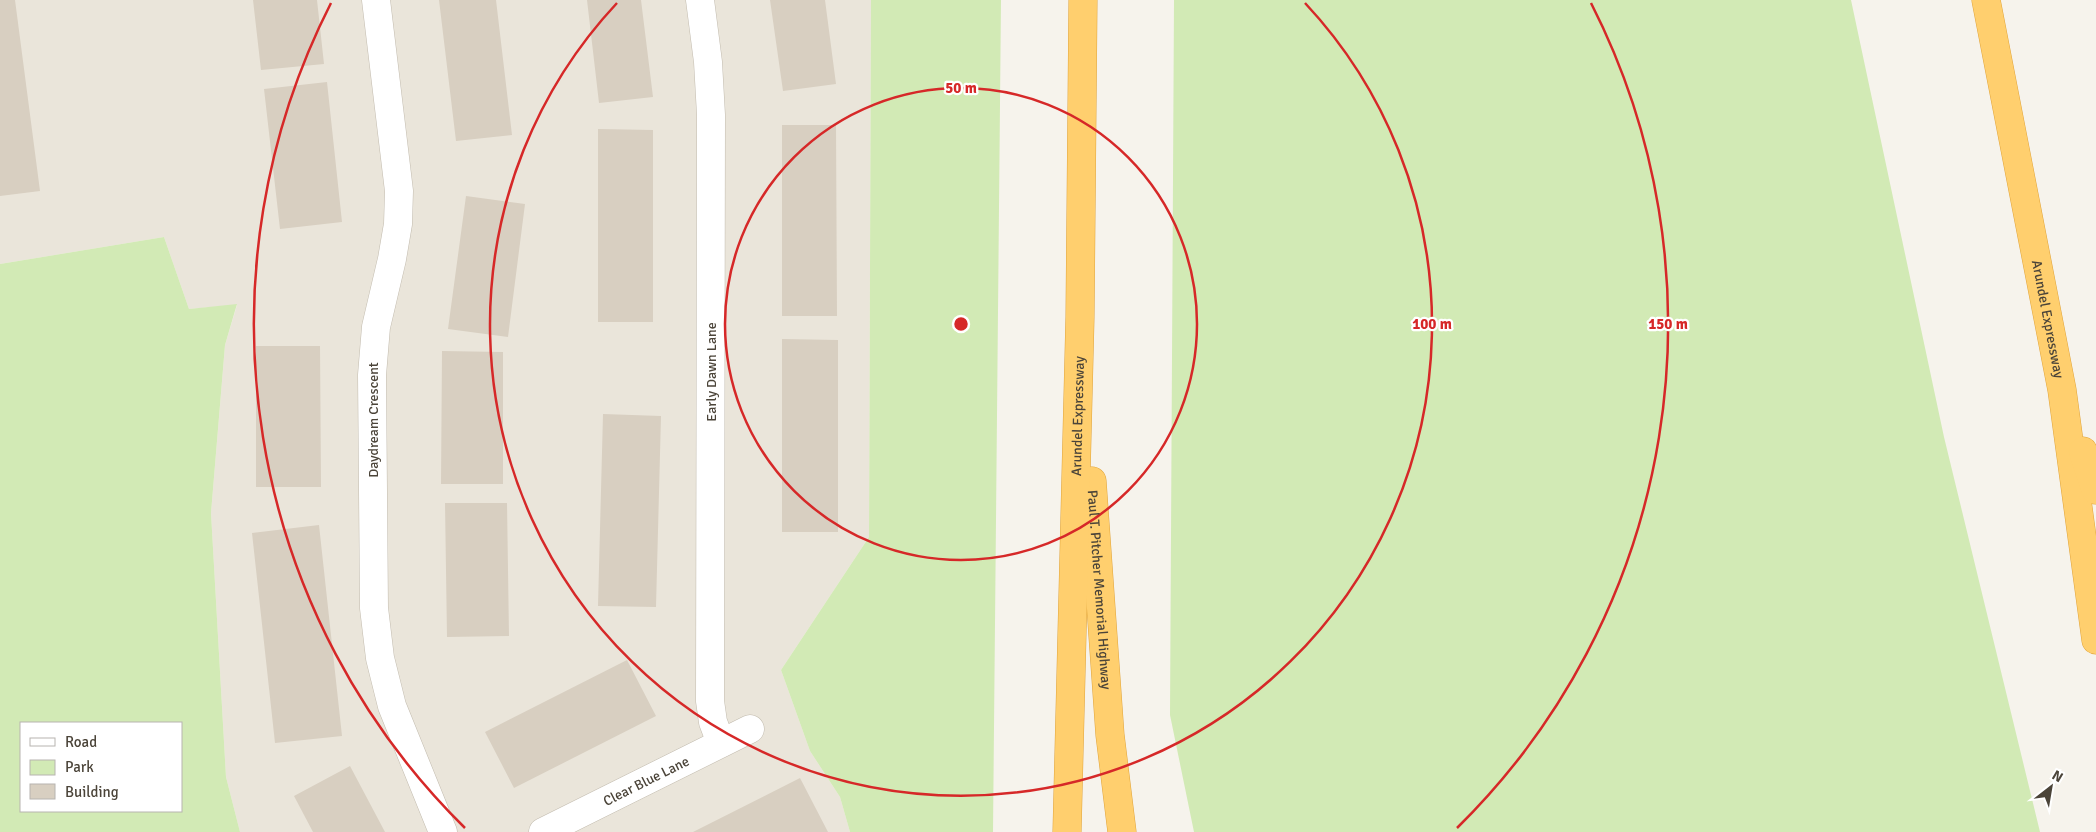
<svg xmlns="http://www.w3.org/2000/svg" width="2096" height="832" font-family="Signika,sans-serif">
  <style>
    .residential { fill: #eae5da }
    .green { fill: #d2eab5; fill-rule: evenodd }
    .building { fill: #d8cfc1 }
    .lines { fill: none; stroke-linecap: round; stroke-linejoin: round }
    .minor-casing { stroke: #c2bbae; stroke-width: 29 }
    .motorway-casing { stroke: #e0a43c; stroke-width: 29 }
    .minor { stroke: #fff; stroke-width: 28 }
    .motorway { stroke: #ffcf6e; stroke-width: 28 }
    .ring { fill: none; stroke: #d62828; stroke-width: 2.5 }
    .labels { text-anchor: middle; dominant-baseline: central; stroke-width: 4.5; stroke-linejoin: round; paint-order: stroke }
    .street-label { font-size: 14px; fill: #4b4439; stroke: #fff }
    .centre { fill: #d62828; stroke: #fff; stroke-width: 2.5 }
    .ring-label { font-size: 15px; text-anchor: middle; font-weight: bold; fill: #d62828; stroke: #fff; stroke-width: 4.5; stroke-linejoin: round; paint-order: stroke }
  </style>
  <rect width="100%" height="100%" fill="#f6f3ec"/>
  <path class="residential" d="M0,0H871L869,537L781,670L810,751L840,797L850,832H240L226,777L211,513L225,345L237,305L189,309L164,237L0,264Z"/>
  <path class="green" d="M871,0H1001L993,832H850L840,797L810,751L781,670L869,537Z
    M1174,0H1851L1944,437L2040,832H1194L1170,715Z
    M164,237L189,309L237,304L225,345L211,513L226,777L240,832H0V264ZM21,723H181V811H21Z"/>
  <path class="building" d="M0,0H15L40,191L0,196Z
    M253,0H317L324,64L261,70Z
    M439,0H496L512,135L456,141Z
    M587,0H641L653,97L599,103Z
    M770,0H825L836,84L783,91Z
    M327,82L342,222L280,229L264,89Z
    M782,125H836L837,316H782Z
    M598,129L653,130V322H598Z
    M466,196L525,204L508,337L448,329Z
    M782,339L838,340V532H782Z
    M256,346H320L321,487H256Z
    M442,351L503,352V484H441Z
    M603,414L661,416L656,607L598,606Z
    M445,503H507L509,636L447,637Z
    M319,525L342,736L275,743L252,533Z
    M627,660L656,716L514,788L485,732Z
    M350,766L385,832H313L294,796Z
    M800,778L828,832H693Z"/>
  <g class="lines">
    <g class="minor-casing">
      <g id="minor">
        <path d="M376,0L399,191L398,224L392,259L376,327L372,375L374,608L380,658L392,706L443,832"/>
        <path d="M700,0L708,62L711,115L710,701L713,722L721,743"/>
        <path id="s1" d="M543,832L750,729"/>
      </g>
    </g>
    <g class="motorway-casing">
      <g id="motorway">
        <path id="s2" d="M1986,0L2062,390L2096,640"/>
        <path d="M2083,451L2096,490"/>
        <path id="s3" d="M1092,481L1110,735L1122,832"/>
        <path id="s4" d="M1067,832L1080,317L1083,0"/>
      </g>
    </g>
    <use href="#minor" class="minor"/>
    <use href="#motorway" class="motorway"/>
  </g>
  <g class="ring">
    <circle cx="961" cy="324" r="236"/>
    <path d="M1305 3A471 471 0 1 1 617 3"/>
    <path d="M465 828A707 707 0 0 1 331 3M1591 3A707 707 0 0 1 1457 828"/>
  </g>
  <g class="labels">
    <g class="street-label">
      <text stroke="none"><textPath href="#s2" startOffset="325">Arundel Expressway</textPath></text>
      <text transform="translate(711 372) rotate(-90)">Early Dawn Lane</text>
      <text stroke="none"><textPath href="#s4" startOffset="416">Arundel Expressway</textPath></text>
      <text transform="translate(373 420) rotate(-90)">Daydream Crescent</text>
      <text stroke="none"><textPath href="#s3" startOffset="109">Paul T. Pitcher Memorial Highway</textPath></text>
      <text stroke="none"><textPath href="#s1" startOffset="115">Clear Blue Lane</textPath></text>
    </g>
  </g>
  <circle cx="961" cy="324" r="8" class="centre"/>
  <g class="ring-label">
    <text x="961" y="93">50 m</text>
    <text x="1432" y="329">100 m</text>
    <text x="1668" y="329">150 m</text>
  </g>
  <rect x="20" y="722" width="162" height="90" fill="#ffffff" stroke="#b7b4b0"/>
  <rect x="30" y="738" width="25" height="8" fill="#ffffff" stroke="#b7b4b0"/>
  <text x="65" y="747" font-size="15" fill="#4b4439">Road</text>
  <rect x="30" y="760" width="25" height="15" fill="#d2eab5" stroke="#b7b4b0"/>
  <text x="65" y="772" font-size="15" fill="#4b4439">Park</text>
  <rect x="30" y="784" width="25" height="15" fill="#d8cfc1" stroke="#b7b4b0"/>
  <text x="65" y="797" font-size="15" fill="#4b4439">Building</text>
  <g transform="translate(2051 787) rotate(31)" stroke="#ffffff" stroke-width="4" paint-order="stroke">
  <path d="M0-4L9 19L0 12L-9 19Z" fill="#4b4439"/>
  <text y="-8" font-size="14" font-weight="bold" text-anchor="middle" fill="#4b4439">N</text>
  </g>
</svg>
